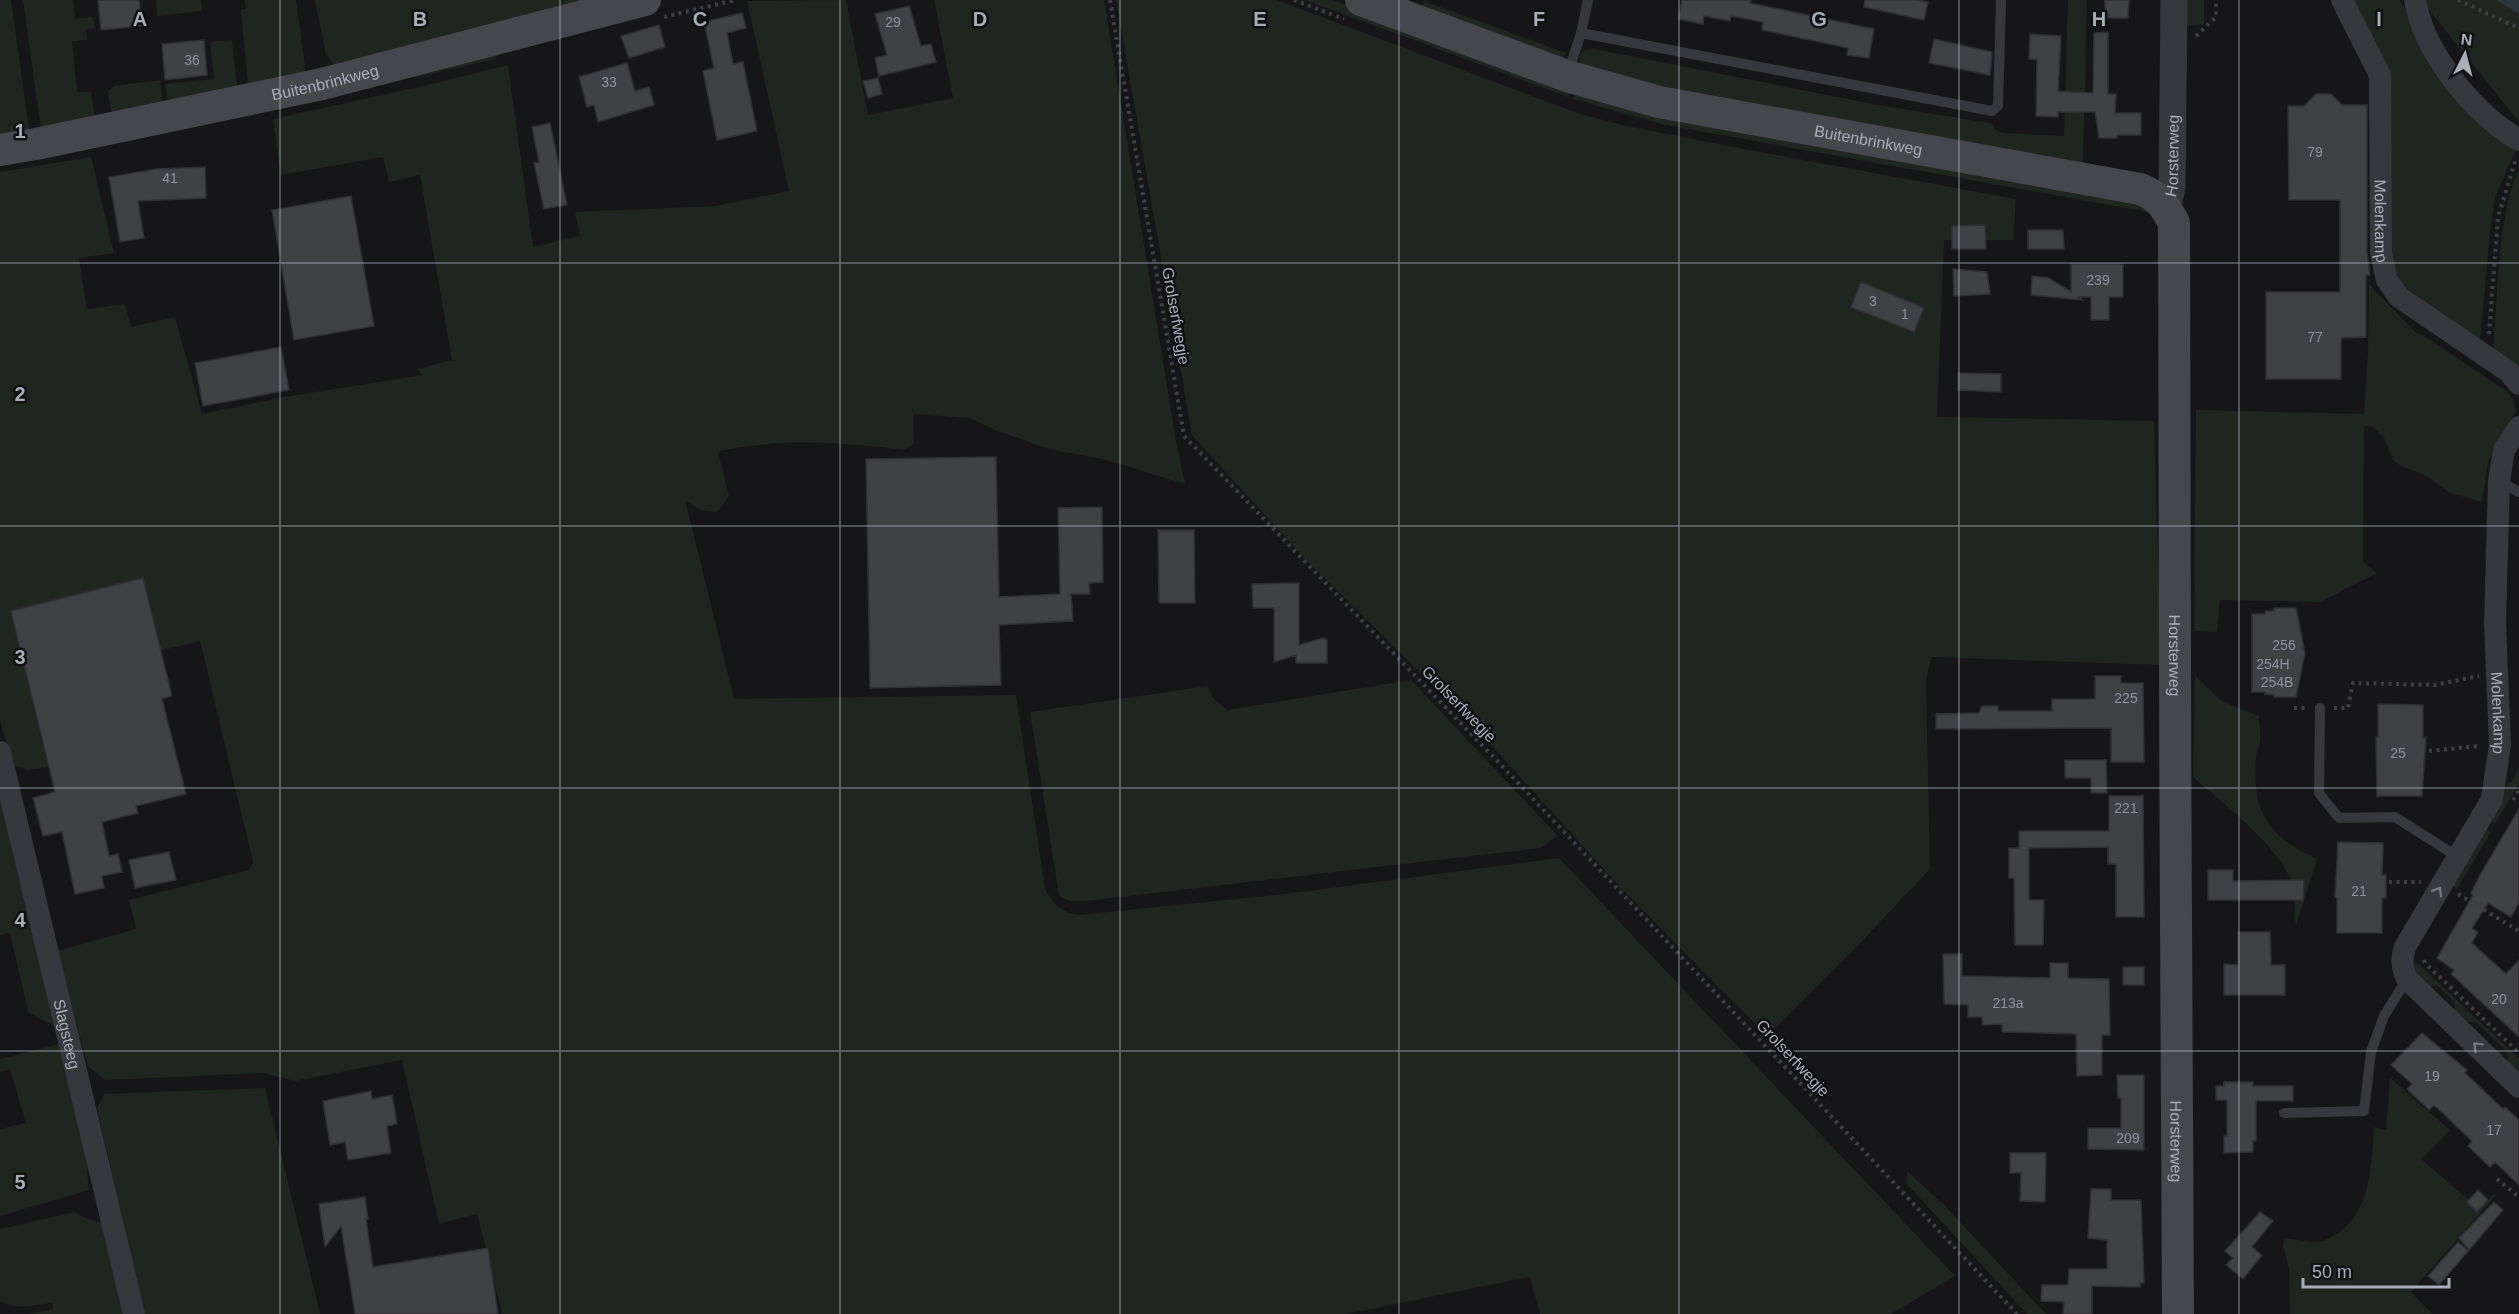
<svg xmlns="http://www.w3.org/2000/svg" width="2519" height="1314" font-family="Arial,sans-serif">
  <style>
    .green { fill: #1e261f }
    .water { fill: #2c353c }
    .building { fill: #404145; stroke: #303034; stroke-width: 1.5 }
    .lines { fill: none; stroke-linecap: round; stroke-linejoin: round }
    .path { stroke: #3d3f44; stroke-width: 4; stroke-dasharray: 3 4.5; stroke-linecap: butt }
    .service { stroke: #37383d; stroke-width: 10 }
    .minor { stroke: #37383d; stroke-width: 22 }
    .tertiary { stroke: #37383d; stroke-width: 27 }
    .secondary { stroke: #45474d; stroke-width: 32 }
    .oneway { stroke: #757881 }
    .grid { fill: none; stroke: #a8adb8; stroke-width: 1.5; stroke-opacity: 0.55 }
    .labels { text-anchor: middle; dominant-baseline: central; stroke-width: 5; stroke-linejoin: round; paint-order: stroke }
    .number-label { font-size: 14px; fill: #8e929b }
    .street-label { font-size: 16px; fill: #a8adb8; stroke: #111113 }
    .grid-label { font-size: 20px; text-anchor: middle; font-weight: bold; fill: #a8adb8; stroke: #111113; stroke-width: 5; stroke-linejoin: round; paint-order: stroke }
  </style>
  <rect width="100%" height="100%" fill="#161618"/>
  <path class="green" d="M0,0H11L30,136L0,141Z
    M23,0H73L75,19L93,17L95,28L86,30L87,40L72,41L77,92H91L95,117L41,130Z
    M156,0H201L202,11L157,16Z
    M245,0H296L306,74L248,86L241,10L246,9Z
    M315,0H595L338,70L326,55Z
    M846,0L868,115L953,98L934,0H1104L1176,441L1185,484L1107,460L1049,449L998,431L969,418L913,414L914,444L903,450C841,442 781,438 720,451L719,456L729,496L717,512L700,510L685,500L734,699L1016,695L1045,888C1052,904 1062,913 1079,915L1293,893L1559,858L1955,1276L1891,1314H1540L1530,1277L1346,1314H502L477,1214L439,1224L402,1060L295,1081L262,1073L105,1080L88,1066L57,951L136,929L129,900L249,870L253,862L200,641L143,655L11,611L48,767L29,770L13,766L0,720V172L91,157L114,253L79,258L87,309L125,304L131,327L175,317L202,414L278,398L422,375L418,369L452,360L420,175L389,182L383,157L281,175L273,119L432,84L508,65L533,247L580,236L575,212L715,206L789,191L747,1Z
    M1116,0H1277L1580,114L1622,125L1749,150L2016,199L2013,240H1944L1937,417L2154,421L2161,665L1931,657L1926,681L1930,869L1861,942L1767,1036L1621,888L1473,725L1307,561L1192,435Z
    M1305,0H1333L1571,87L1568,97Z
    M2068,0H2087L2083,159L2080,171L1689,99L1581,70C1579,62 1578,56 1584,50L1595,49L1873,104L1990,123L1996,130L2004,133L2064,136Z
    M2183,0H2204V24L2185,27Z
    M2350,0H2399L2429,42L2517,147L2495,197L2490,231L2480,341L2411,293L2400,280L2391,262L2390,105Z
    M2421,0H2496L2519,14V122Z
    M1424,1L1566,53L1562,60L1420,13Z
    M232,40L237,86L168,109L165,84L214,79L210,42Z
    M502,52L494,59L276,109Z
    M160,80L164,110L112,116L108,91L114,86Z
    M1578,88L2138,199L2153,210L2148,212L1661,124L1573,99Z
    M2519,169V371L2493,353C2497,305 2498,209 2519,169Z
    M2369,284L2415,332L2429,339L2506,391L2514,400L2516,412L2501,434L2488,462L2482,502L2450,493L2425,475L2401,466L2393,460L2384,438L2373,427L2364,426L2363,562L2377,573L2320,602L2220,600L2217,632L2194,631L2196,410L2364,414L2368,353Z
    M2195,676L2222,701L2259,716C2259,724 2261,732 2260,740C2260,746 2256,751 2256,758C2252,813 2268,836 2317,859L2296,926C2294,913 2296,896 2292,884C2281,847 2222,803 2193,777Z
    M1411,680L1558,836L1540,848L1086,901H1069L1059,895L1030,712L1208,686L1212,697L1227,710Z
    M2518,769L2519,784L2495,824L2492,821L2504,786L2512,781Z
    M0,783L62,1030L28,1012L10,933L0,935Z
    M2486,829L2491,832L2457,889L2453,886Z
    M2415,961L2519,1058V1072L2509,1063L2506,1051L2476,1022H2467L2456,1012L2454,1001L2437,986H2429L2413,968Z
    M60,1044L94,1157L87,1171L89,1190L0,1216V1129L26,1123L10,1069L0,1072V1059Z
    M2390,1078L2450,1130L2421,1159L2478,1208L2494,1194L2496,1195L2411,1292L2432,1314H2290L2289,1268L2283,1246L2284,1240C2297,1236 2311,1246 2325,1240C2371,1222 2371,1168 2374,1127L2386,1130Z
    M265,1088L320,1314H145L97,1109L104,1094Z
    M1907,1171L1944,1205L2046,1314H2027L1906,1183Z
    M75,1212C90,1222 95,1219 110,1226L129,1314H29L53,1309L52,1303C32,1305 18,1311 0,1301V1229Z"/>
  <path class="water" d="M2496,0H2519V14Z"/>
  <path class="building" d="M98,0H139L142,26L101,30Z
    M1682,0H1751L1750,3L1874,29L1869,58L1847,55L1848,48L1762,30L1763,22L1731,16L1730,21L1704,16L1703,24L1678,19Z
    M1865,0H1917L1928,2L1924,20L1864,7Z
    M2105,0H2129L2128,18H2105Z
    M909,6L921,46L931,44L936,62L879,76L875,58L887,55L875,14Z
    M742,13L746,28L727,33L733,64L743,62L757,131L717,140L703,71L714,68L704,22Z
    M659,25L665,47L629,58L621,36Z
    M2108,32V94H2116L2115,113H2141V135H2117V138H2099L2095,112H2058V117L2036,116L2037,60L2029,59L2030,34L2061,36L2058,91L2093,93L2094,33Z
    M1934,39L1992,52L1990,75L1929,63Z
    M204,40L207,75L165,80L162,44Z
    M627,63L635,91L649,87L654,105L598,122L594,105L587,107L579,77Z
    M878,78L882,94L868,98L863,81Z
    M2316,94H2331L2342,105H2367V253L2370,275H2366V337L2341,338V379H2266V292H2340V200H2289L2288,106H2304Z
    M550,123L567,205L544,209L534,163L539,162L532,127Z
    M205,167L206,198L138,201L144,238L120,242L109,177L157,169Z
    M351,196L374,326L294,340L272,210Z
    M1985,225L1986,249H1952V226Z
    M2028,230H2063L2064,249H2028Z
    M2071,264H2123V297H2109V320H2091V297H2078L2082,300L2031,295L2032,276L2049,278L2071,292Z
    M1953,269L1987,272L1990,294L1954,296Z
    M1861,282L1924,308L1914,332L1851,307Z
    M281,347L289,390L203,406L195,363Z
    M1958,373L2001,374V392L1958,390Z
    M996,457L999,597L1060,594L1058,508L1102,507L1103,582L1089,583L1090,594H1071L1073,621L999,625L1001,685L870,688L866,459Z
    M1158,530H1194L1195,603H1159Z
    M143,578L172,696L162,699L186,794L136,806L138,813L102,822L109,856L118,854L122,872L102,876L104,888L75,894L62,832L43,836L33,798L55,792L11,611Z
    M1299,583V645L1323,638L1327,640V663H1296V655L1274,662V608H1253L1252,584Z
    M2274,608H2296L2305,653L2296,697H2274V695L2265,694V692H2252V614H2265L2266,611H2274Z
    M2095,676H2121V683H2143L2144,762H2111V728L1936,729V714L1979,713L1982,706H1998V711H2052V699H2095Z
    M2378,704L2423,705V738L2426,737L2422,796H2377L2376,737H2378Z
    M2065,760H2106L2107,793H2091V778H2065Z
    M2109,796H2143L2144,917H2116V864H2108V847L2029,848V900H2044L2043,945H2015L2014,878H2009V848H2019V831H2109Z
    M2519,809V903L2511,917L2488,903L2472,928L2478,932L2472,943L2506,974L2519,960V1037L2451,974L2454,970L2437,958L2473,895L2471,893L2481,873Z
    M2338,842L2383,843L2382,875H2386V898H2382V933H2337V898L2335,897Z
    M169,852L176,880L135,888L129,860Z
    M2208,870H2233V881L2304,880L2303,900H2208Z
    M2238,932H2270L2271,965H2285V995H2224V964L2238,965Z
    M1943,954H1962V976L2050,978V963H2068V978L2109,979L2110,1035H2102V1075L2077,1076L2076,1034L2002,1032V1024L1982,1025V1017H1968V1005L1944,1004Z
    M2123,967H2144V985H2123Z
    M2422,1033L2467,1070L2465,1073L2503,1109L2505,1107L2519,1120V1185L2495,1162L2490,1167L2468,1146L2472,1141L2434,1105L2429,1110L2407,1089L2412,1084L2391,1065Z
    M2117,1075H2144V1150L2088,1149V1128H2121V1098H2118Z
    M2224,1082H2253V1086H2293V1101H2256V1141H2253V1152L2224,1153V1136H2227V1100H2216V1086H2224Z
    M371,1091L372,1099L392,1095L397,1124L387,1126L391,1153L348,1160L345,1142L330,1145L323,1101Z
    M2010,1153H2046L2045,1202L2020,1201L2021,1173H2010Z
    M2091,1189H2111V1200H2141L2144,1283H2140L2141,1287L2092,1286V1314H2063L2064,1302L2041,1301L2042,1285H2068L2069,1269H2107V1240L2088,1238Z
    M2478,1190L2488,1200L2477,1212L2467,1202Z
    M365,1197L368,1219H366L373,1267L488,1248L498,1314H355L341,1226L325,1247L319,1204Z
    M2494,1202L2503,1210L2469,1250L2459,1238Z
    M2260,1212L2273,1221L2252,1247L2262,1255L2243,1279L2226,1265L2233,1258L2225,1251Z
    M2458,1242L2468,1251L2439,1285L2428,1276Z"/>
  <g class="lines">
    <path class="path" d="M1110,0L1184,436L1504,768L2017,1314
      M1294,0L1344,19
      M2458,0L2519,28
      M664,17L735,0
      M2196,36L2216,17V0
      M2489,334L2498,217L2516,159
      M2294,708H2308
      M2334,708H2348L2353,683L2435,685L2479,676
      M2429,751L2479,746
      M2513,800L2519,790
      M2389,882H2421
      M2458,894L2519,931
      M2424,960L2425,963L2519,1053
      M2497,1179L2519,1197"/>
    <path class="service" d="M1581,33L1992,111L1998,106L2001,0
      M1568,73L1581,33L1588,0
      M2499,481L2519,492
      M2320,708L2319,793L2339,818L2395,817L2458,857
      M2284,1113L2364,1111L2371,1052L2384,1016L2407,979"/>
    <g class="minor">
      <path id="s1" d="M2342,0L2380,75L2381,253L2387,280L2399,297L2509,372L2519,384"/>
      <path d="M2415,0C2424,53 2473,113 2519,140"/>
      <path id="s2" d="M2519,427L2504,450L2499,481L2495,623L2500,744L2492,799L2405,947C2401,960 2402,967 2407,979L2519,1087"/>
      <path id="s3" d="M0,752L134,1314"/>
    </g>
    <path class="tertiary" id="s4" d="M2165,206L2169,201L2172,187L2174,0"/>
    <g class="secondary">
      <path id="s5" d="M1361,0L1567,76L1659,102L2140,189C2159,196 2165,206 2174,223C2176,587 2174,950 2178,1314"/>
      <path id="s6" d="M0,150L36,144L322,84L645,0"/>
    </g>
  </g>
  <defs><path id="oneway-chevron" d="M-2-3.5L2.5 0L-2 3.5" fill="none" stroke-width="1.6" stroke-linecap="round" stroke-linejoin="round" transform="scale(1.5)"/></defs>
  <g class="oneway">
    <use href="#oneway-chevron" transform="translate(2438 891) rotate(-59)"/>
    <use href="#oneway-chevron" transform="translate(2477 1046) rotate(-135)"/>
  </g>
  <path class="grid" d="M280,0V1314M560,0V1314M840,0V1314M1120,0V1314M1399,0V1314M1679,0V1314M1959,0V1314M2239,0V1314M0,263H2519M0,526H2519M0,788H2519M0,1051H2519"/>
  <g class="labels">
    <g class="number-label">
      <text x="893" y="22">29</text>
      <text x="192" y="60">36</text>
      <text x="609" y="82">33</text>
      <text x="2315" y="152">79</text>
      <text x="170" y="178">41</text>
      <text x="2098" y="280">239</text>
      <text x="1873" y="301">3</text>
      <text x="1905" y="314">1</text>
      <text x="2315" y="337">77</text>
      <text x="2284" y="645">256</text>
      <text x="2273" y="664">254H</text>
      <text x="2277" y="682">254B</text>
      <text x="2126" y="698">225</text>
      <text x="2398" y="753">25</text>
      <text x="2126" y="808">221</text>
      <text x="2359" y="891">21</text>
      <text x="2499" y="999">20</text>
      <text x="2008" y="1003">213a</text>
      <text x="2432" y="1076">19</text>
      <text x="2494" y="1130">17</text>
      <text x="2128" y="1138">209</text>
    </g>
    <g class="street-label">
      <text stroke="none"><textPath href="#s6" startOffset="332">Buitenbrinkweg</textPath></text>
      <text stroke="none"><textPath href="#s5" startOffset="528">Buitenbrinkweg</textPath></text>
      <text stroke="none"><textPath href="#s4" startOffset="52">Horsterweg</textPath></text>
      <text stroke="none"><textPath href="#s1" startOffset="230">Molenkamp</textPath></text>
      <text transform="translate(1176 316) rotate(80)">Grolserfwegje</text>
      <text stroke="none"><textPath href="#s5" startOffset="1286">Horsterweg</textPath></text>
      <text transform="translate(1459 704) rotate(46)">Grolserfwegje</text>
      <text stroke="none"><textPath href="#s2" startOffset="291">Molenkamp</textPath></text>
      <text stroke="none"><textPath href="#s3" startOffset="290">Slagsteeg</textPath></text>
      <text transform="translate(1793 1058) rotate(47)">Grolserfwegje</text>
      <text stroke="none"><textPath href="#s5" startOffset="1772">Horsterweg</textPath></text>
    </g>
  </g>
  <g class="grid-label">
    <text x="140" y="26">A</text>
    <text x="420" y="26">B</text>
    <text x="700" y="26">C</text>
    <text x="980" y="26">D</text>
    <text x="1260" y="26">E</text>
    <text x="1539" y="26">F</text>
    <text x="1819" y="26">G</text>
    <text x="2099" y="26">H</text>
    <text x="2379" y="26">I</text>
    <text x="20" y="138">1</text>
    <text x="20" y="401">2</text>
    <text x="20" y="664">3</text>
    <text x="20" y="927">4</text>
    <text x="20" y="1189">5</text>
  </g>
  <g transform="translate(2465 54) rotate(6)" stroke="#111113" stroke-width="4.5" paint-order="stroke">
  <path d="M0-4.5L10 22L0 15L-10 22Z" fill="#a8adb8"/>
  <text y="-9" font-size="16" font-weight="bold" text-anchor="middle" fill="#a8adb8">N</text>
  </g>
  <path d="M2303 1278v9h146v-9" fill="none" stroke="#a8adb8" stroke-width="3"/>
  <text x="2312" y="1278" font-size="18" fill="#a8adb8" stroke="#111113" stroke-width="4.5" paint-order="stroke">50 m</text>
</svg>
